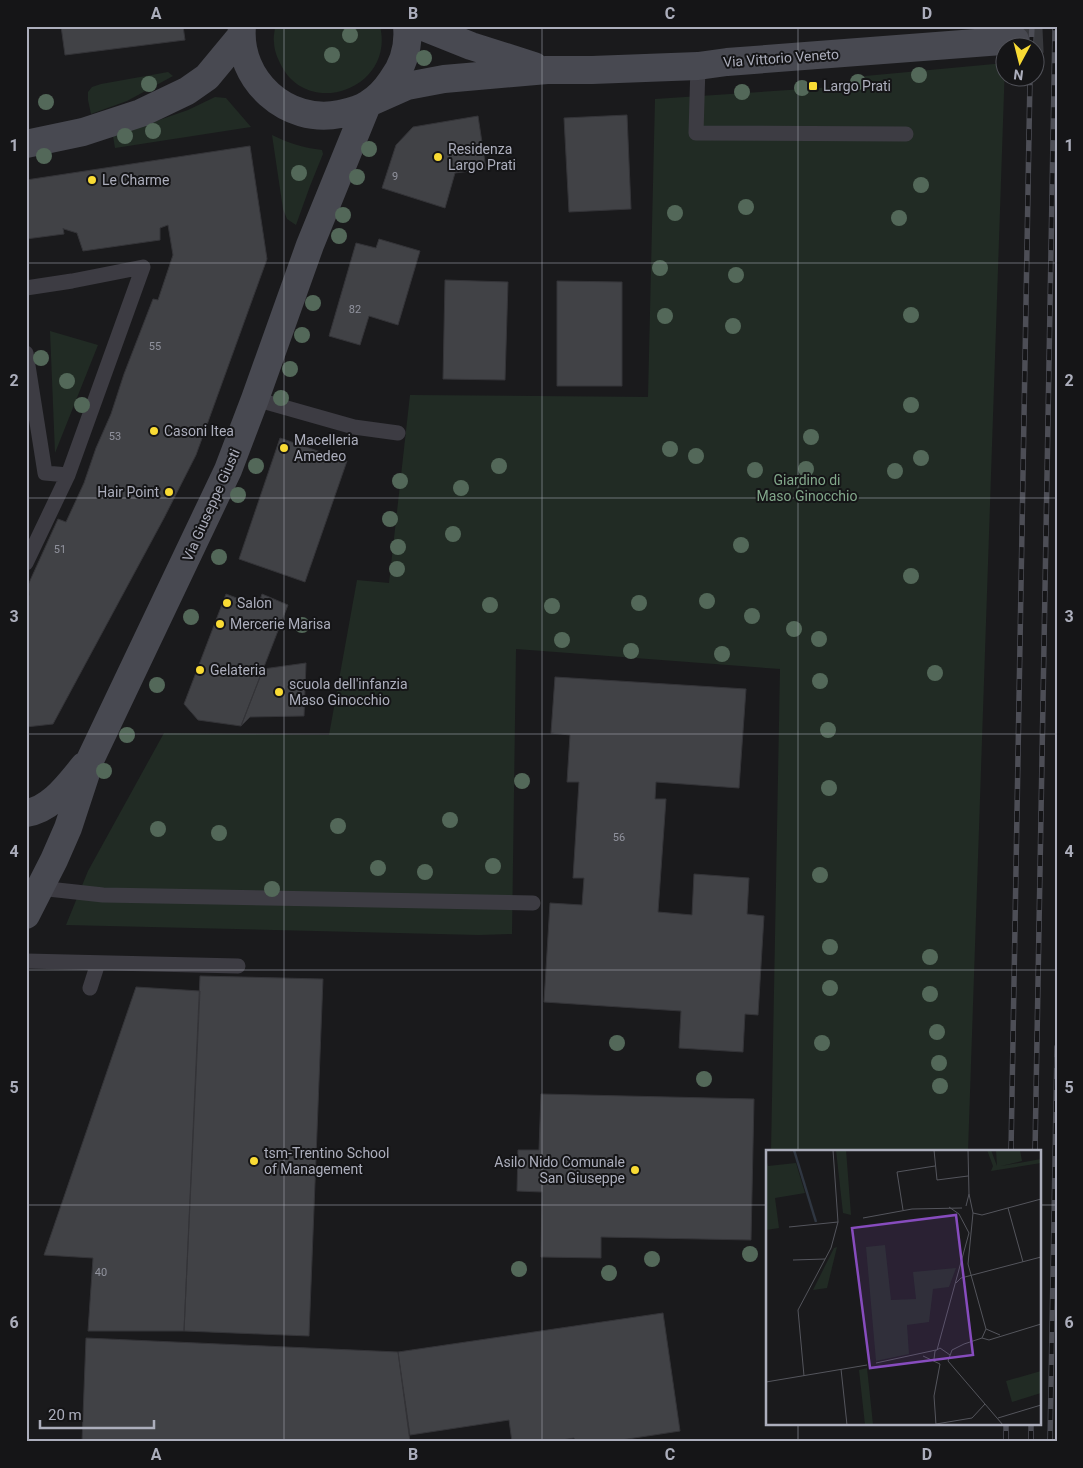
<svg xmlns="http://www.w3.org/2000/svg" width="1083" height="1468" font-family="Roboto,sans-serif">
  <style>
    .green { fill: #212b24 }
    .building { fill: #414246; stroke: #343438 }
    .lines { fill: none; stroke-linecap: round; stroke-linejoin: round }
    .secondary-tunnel { stroke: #37383c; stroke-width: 28; stroke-dasharray: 28 14; stroke-linecap: butt }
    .lane { stroke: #3d3c43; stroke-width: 15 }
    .secondary { stroke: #484951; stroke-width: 28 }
    .rail-casing { stroke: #4d4e56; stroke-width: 5.5 }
    .rail { stroke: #151517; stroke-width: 4; stroke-dasharray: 11; stroke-linecap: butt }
    .tree { fill: #536859 }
    .grid { fill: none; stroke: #acaebc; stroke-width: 1; stroke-opacity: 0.55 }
    .poi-dot { fill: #f9db34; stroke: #151517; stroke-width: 2 }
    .labels { text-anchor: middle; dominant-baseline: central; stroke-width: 4; stroke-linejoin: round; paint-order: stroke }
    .number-label { font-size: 11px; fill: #91939e }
    .street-label { font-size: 14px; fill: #acaebc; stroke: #151517 }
    .poi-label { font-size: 14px; fill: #acaebc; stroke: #151517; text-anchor: start }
    .park-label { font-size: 14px; fill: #82a88b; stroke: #151517 }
    .inset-river { fill: none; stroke: #2f3641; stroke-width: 2.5 }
    .inset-road { fill: none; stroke: #54555c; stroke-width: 1 }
    .view { fill: #874cbe; fill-opacity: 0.15; stroke: #874cbe; stroke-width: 2.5 }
    .inset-edge { fill: none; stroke: #acaebc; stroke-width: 2.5 }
    .neatline { fill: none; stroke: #acaebc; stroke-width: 2 }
    .grid-label { font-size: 16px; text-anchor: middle; font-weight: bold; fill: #acaebc }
  </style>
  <rect width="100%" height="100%" fill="#1a1a1c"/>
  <path class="green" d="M275,26H380C395,87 311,119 282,67C278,59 274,51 274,42C273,37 275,31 275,26Z
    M1005,63L968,1152H771L780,669L516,649L512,934L479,935L66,925L88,871L164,733L329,735L357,580L389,583L410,395L648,397L655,99L865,85V76Z
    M168,72L173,76L127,101L91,114L88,100V92L92,87L101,84Z
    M215,97L226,98L251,127L115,148L113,136L188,110Z
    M272,135C288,143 304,148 322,150L323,154L310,186L296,225L287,219L283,209Z
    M50,331L98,345L55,453Z"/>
  <path class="building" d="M61,26H183L185,40L65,55Z
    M627,115L631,209L569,212L564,118Z
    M478,116L486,169L455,173L445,208L382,188L396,145L413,127Z
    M250,146L267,259L196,455L164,518L53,724L26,727V600L29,595L28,585L58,519L66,522L84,483L96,448L111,414L124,374L153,299L158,300L173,255L168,225L160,228V240L83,251L77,233L64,229L63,228L64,234L26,239V180Z
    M379,239L420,251L398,325L369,316L360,345L329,336L356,243L376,248Z
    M445,280L508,282L505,380L443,379Z
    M557,281L622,282V386H557Z
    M280,438L347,461L305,582L239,559Z
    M226,594L258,606L262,594L288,605L241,726L198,720L184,704Z
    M306,663L304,716L250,717L241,726L263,669Z
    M555,677L746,689L739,788L656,782L655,799H666L658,912L692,915L694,874L749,878L747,914L764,916L758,1015L745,1014L743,1052L679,1048L681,1011L544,1002L550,903L582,905L584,878H573L579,782H567L570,735L551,733Z
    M200,976L323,979L309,1336L184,1331Z
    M136,987L200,991L184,1331H88L93,1258L44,1255Z
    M541,1094L754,1099L751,1240L601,1237V1258L541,1257L542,1192L517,1191L518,1150H539Z
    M663,1313L680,1431L608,1442H575L574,1438L549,1442H512L509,1420L410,1435L398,1352Z
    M86,1338L398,1352L410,1442H82Z"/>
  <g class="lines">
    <path class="secondary-tunnel" d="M1015,40L1057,38"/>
    <path class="lane" d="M698,66L696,133L906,134
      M26,288L72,281L143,267L68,475L26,563
      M26,353L45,473L68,475
      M255,399L354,427L398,433
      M39,888L103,895L533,903
      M26,961L238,966
      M90,988L98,963"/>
    <path class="secondary" d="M242,26C237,80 287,125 340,114C349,112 360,110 368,104C378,98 386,89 392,80C404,64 409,46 407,26
      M421,26L471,46L534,66
      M371,102L407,86L444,79L547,70H592L698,66L727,62L1015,40
      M26,144L83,132L141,113L187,91L207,77L241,36
      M26,813C51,810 69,784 84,766
      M26,915L54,860L68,828L91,758L228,470L255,399L310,245L367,105"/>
    <g class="rail-casing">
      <path id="rail" d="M1031,48L1032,26
        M1011,1152L1030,78
        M1035,1152L1055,26
        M1006,1442V1424
        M1031,1442V1424
        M1050,1442L1057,1047"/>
    </g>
    <use href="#rail" class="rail"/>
  </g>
  <g class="tree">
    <circle cx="350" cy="35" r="8"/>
    <circle cx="332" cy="55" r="8"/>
    <circle cx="424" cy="58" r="8"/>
    <circle cx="919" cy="75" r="8"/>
    <circle cx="858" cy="82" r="8"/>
    <circle cx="149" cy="84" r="8"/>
    <circle cx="802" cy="88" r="8"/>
    <circle cx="742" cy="92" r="8"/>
    <circle cx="46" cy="102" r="8"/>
    <circle cx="153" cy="131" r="8"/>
    <circle cx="125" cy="136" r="8"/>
    <circle cx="369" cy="149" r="8"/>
    <circle cx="44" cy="156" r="8"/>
    <circle cx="299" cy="173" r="8"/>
    <circle cx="357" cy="177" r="8"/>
    <circle cx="921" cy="185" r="8"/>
    <circle cx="746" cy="207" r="8"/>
    <circle cx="675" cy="213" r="8"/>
    <circle cx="343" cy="215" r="8"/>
    <circle cx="899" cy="218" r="8"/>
    <circle cx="339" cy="236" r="8"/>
    <circle cx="660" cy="268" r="8"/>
    <circle cx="736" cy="275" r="8"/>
    <circle cx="313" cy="303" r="8"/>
    <circle cx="911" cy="315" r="8"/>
    <circle cx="665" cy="316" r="8"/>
    <circle cx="733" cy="326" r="8"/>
    <circle cx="302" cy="335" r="8"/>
    <circle cx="41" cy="358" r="8"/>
    <circle cx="290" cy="369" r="8"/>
    <circle cx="67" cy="381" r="8"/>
    <circle cx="281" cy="398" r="8"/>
    <circle cx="82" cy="405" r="8"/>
    <circle cx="911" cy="405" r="8"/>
    <circle cx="811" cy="437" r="8"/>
    <circle cx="670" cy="449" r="8"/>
    <circle cx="696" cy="456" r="8"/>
    <circle cx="921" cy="458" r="8"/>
    <circle cx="256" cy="466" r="8"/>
    <circle cx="499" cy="466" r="8"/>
    <circle cx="806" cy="469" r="8"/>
    <circle cx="755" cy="470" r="8"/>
    <circle cx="895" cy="471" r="8"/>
    <circle cx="400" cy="481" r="8"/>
    <circle cx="461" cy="488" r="8"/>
    <circle cx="238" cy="495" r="8"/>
    <circle cx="390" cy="519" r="8"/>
    <circle cx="453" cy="534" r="8"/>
    <circle cx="741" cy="545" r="8"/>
    <circle cx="398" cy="547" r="8"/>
    <circle cx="219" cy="557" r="8"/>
    <circle cx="397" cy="569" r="8"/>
    <circle cx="911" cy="576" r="8"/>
    <circle cx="707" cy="601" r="8"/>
    <circle cx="639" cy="603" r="8"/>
    <circle cx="490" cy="605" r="8"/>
    <circle cx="552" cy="606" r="8"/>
    <circle cx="752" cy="616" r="8"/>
    <circle cx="191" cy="617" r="8"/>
    <circle cx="302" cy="625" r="8"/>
    <circle cx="794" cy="629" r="8"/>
    <circle cx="819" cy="639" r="8"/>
    <circle cx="562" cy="640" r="8"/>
    <circle cx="631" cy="651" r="8"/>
    <circle cx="722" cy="654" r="8"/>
    <circle cx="935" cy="673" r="8"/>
    <circle cx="820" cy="681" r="8"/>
    <circle cx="157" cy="685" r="8"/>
    <circle cx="828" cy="730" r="8"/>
    <circle cx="127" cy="735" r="8"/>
    <circle cx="104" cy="771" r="8"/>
    <circle cx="522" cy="781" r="8"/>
    <circle cx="829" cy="788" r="8"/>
    <circle cx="450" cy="820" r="8"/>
    <circle cx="338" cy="826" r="8"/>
    <circle cx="158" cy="829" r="8"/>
    <circle cx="219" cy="833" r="8"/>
    <circle cx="493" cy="866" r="8"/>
    <circle cx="378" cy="868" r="8"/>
    <circle cx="425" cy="872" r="8"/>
    <circle cx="820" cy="875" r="8"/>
    <circle cx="272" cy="889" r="8"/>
    <circle cx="830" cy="947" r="8"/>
    <circle cx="930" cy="957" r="8"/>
    <circle cx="830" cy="988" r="8"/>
    <circle cx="930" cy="994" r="8"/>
    <circle cx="937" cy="1032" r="8"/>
    <circle cx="617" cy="1043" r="8"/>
    <circle cx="822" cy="1043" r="8"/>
    <circle cx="939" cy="1063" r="8"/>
    <circle cx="704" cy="1079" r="8"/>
    <circle cx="940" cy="1086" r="8"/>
    <circle cx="750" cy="1254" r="8"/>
    <circle cx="652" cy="1259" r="8"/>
    <circle cx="519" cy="1269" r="8"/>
    <circle cx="609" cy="1273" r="8"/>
  </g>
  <path class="grid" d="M284,26V1442M542,26V1442M798,26V1152M26,263H1057M26,498H1057M26,734H1057M26,970H1057M26,1205H767M1039,1205H1057M798,1424V1442"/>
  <g class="poi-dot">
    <rect x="808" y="81" width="10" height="10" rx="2.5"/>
    <circle cx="438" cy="157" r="5"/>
    <circle cx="92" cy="180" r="5"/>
    <circle cx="154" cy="431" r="5"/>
    <circle cx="284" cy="448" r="5"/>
    <circle cx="169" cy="492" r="5"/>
    <circle cx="227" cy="603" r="5"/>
    <circle cx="220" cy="624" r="5"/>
    <circle cx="200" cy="670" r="5"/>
    <circle cx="279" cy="692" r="5"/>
    <circle cx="254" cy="1161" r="5"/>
    <circle cx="635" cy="1170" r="5"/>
  </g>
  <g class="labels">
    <g class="number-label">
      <text x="395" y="176">9</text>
      <text x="355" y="309">82</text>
      <text x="155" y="346">55</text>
      <text x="115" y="436">53</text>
      <text x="60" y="549">51</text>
      <text x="619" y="837">56</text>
      <text x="101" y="1272">40</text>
    </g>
    <g class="street-label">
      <text transform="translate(781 58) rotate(-4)">Via Vittorio Veneto</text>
      <text transform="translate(211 505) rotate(-66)">Via Giuseppe Giusti</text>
    </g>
    <g class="poi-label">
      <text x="823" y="86">Largo Prati</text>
      <text x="448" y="149">Residenza<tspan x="448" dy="16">Largo Prati</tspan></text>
      <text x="102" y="180">Le Charme</text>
      <text x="164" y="431">Casoni Itea</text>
      <text x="294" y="440">Macelleria<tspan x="294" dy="16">Amedeo</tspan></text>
      <text x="159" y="492" text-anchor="end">Hair Point</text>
      <text x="237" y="603">Salon</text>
      <text x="230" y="624">Mercerie Marisa</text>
      <text x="210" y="670">Gelateria</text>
      <text x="289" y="684">scuola dell'infanzia<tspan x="289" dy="16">Maso Ginocchio</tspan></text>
      <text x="264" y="1153">tsm-Trentino School<tspan x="264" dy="16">of Management</tspan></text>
      <text x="625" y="1162" text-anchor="end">Asilo Nido Comunale<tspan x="625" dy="16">San Giuseppe</tspan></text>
    </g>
    <g class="park-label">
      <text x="807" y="480">Giardino di<tspan x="807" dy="16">Maso Ginocchio</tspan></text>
    </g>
  </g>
  <g transform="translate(766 1150)">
    <rect width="275" height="275" fill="#1a1a1c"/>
    <path d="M70,0H80L85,65L77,63ZM221,0H225L231,16L230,0H254L256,11L235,16L275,9V13L225,21L227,16ZM0,9L2,16L30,13L39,43L9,48L13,78L0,80ZM119,95L125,150L150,149L147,122L190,118L183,137L167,139L163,172L141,175L143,204L110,211L100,97ZM71,97L61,138L47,140L68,98ZM101,218L106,265L107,275H99L93,220ZM275,221V243L246,252L240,231Z" fill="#212b24"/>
    <path class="inset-river" d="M28,0L50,72"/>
    <path class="inset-road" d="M168,0L171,30L202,26M203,44L207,63L202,114L220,179L216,188M200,56L203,44L202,0M242,58L257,112M137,60L131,22L169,16M207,63L216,65L275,49M97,68L146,59L196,58M23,77L72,72M27,110L59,109M190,133L195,128L275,107M220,179L234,185M171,200L203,83L193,64L183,57M157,206L174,214M168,209L169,201L174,198L184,205M182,211L186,200L198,194L216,188L223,190L275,174M182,211L237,275M110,213L170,200M75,219L81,275M38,226L32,160L65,98L72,72L67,0M0,232L101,215M232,268L275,255M170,274L206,268L219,254M170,275L168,246L174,214"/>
    <path class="view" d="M190,65L207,205L104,218L86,78Z"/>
    <rect width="275" height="275" class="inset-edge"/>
  </g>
  <rect width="1083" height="1468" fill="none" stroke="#151517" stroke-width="55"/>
  <g transform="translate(1020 62) rotate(187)"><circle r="24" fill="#151517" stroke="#515259"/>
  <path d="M0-4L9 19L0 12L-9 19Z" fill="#f9db34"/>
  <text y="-8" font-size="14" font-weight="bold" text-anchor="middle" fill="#acaebc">N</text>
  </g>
  <path d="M40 1420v8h114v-8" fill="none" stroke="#acaebc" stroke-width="2.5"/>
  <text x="48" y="1420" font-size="15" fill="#acaebc" stroke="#151517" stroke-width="4" paint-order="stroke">20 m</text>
  <rect x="28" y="28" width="1028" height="1412" class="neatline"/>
  <g class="grid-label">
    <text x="156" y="19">A</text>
    <text x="413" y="19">B</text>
    <text x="670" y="19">C</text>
    <text x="927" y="19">D</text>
    <text x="14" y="151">1</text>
    <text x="1069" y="151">1</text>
    <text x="14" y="386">2</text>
    <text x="1069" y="386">2</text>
    <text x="14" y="622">3</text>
    <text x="1069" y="622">3</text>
    <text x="14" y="857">4</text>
    <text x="1069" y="857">4</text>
    <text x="14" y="1093">5</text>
    <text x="1069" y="1093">5</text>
    <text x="14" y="1328">6</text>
    <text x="1069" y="1328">6</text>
    <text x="156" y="1460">A</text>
    <text x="413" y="1460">B</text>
    <text x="670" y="1460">C</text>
    <text x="927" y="1460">D</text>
  </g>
</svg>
